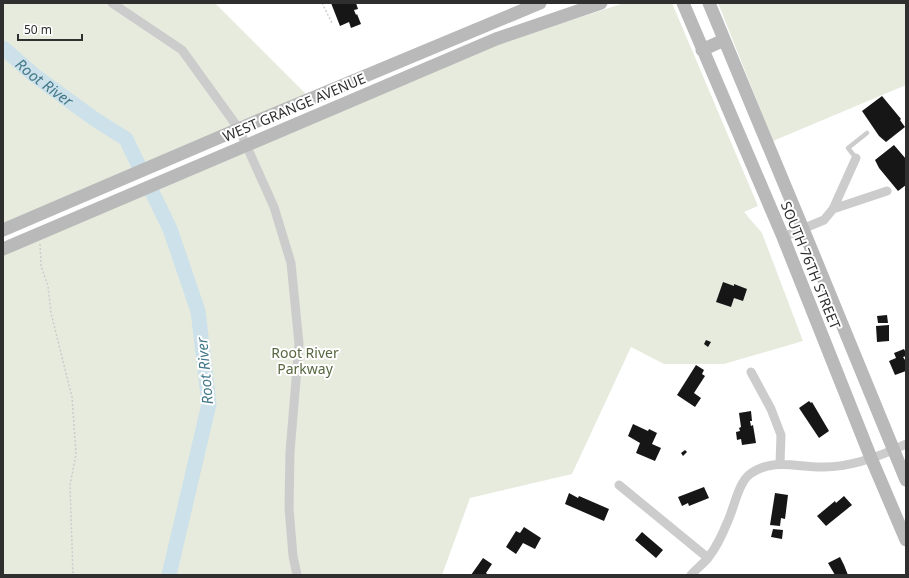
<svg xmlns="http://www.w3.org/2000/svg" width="909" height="578" font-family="'Noto Sans',sans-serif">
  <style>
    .green { fill: #e7ebde }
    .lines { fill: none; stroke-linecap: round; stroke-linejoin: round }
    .river { stroke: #cce1e9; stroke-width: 15 }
    .building { fill: #161616 }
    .path { stroke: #ccc; stroke-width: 1.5; stroke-dasharray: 2 2; stroke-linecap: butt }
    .lane { stroke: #ccc; stroke-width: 4.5 }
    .street { stroke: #ccc; stroke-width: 9 }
    .secondary { stroke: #b9b9b9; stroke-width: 13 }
    .labels { text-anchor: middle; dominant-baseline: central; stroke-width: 4; stroke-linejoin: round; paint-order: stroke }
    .street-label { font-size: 14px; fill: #2f2f2f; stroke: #fff }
    .park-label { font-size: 14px; fill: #576740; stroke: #fff }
    .water-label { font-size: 15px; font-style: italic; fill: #43788a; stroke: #fff }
  </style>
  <rect width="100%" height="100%" fill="#fff"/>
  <path class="green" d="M3,3H215L307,95L3,225Z
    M624,3H672L758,206L744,212L762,233L803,341L724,364H664L631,347L572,474L470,498L442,575H3V253L495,45Z
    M718,3H906V85L773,141Z"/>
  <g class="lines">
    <g class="river">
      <path id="s1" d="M3,48L34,75L93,118L126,139L138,164"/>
      <path d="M153,194L170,229L198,311L209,404L169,575"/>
    </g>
  </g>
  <path class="building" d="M331,3H356L358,9L354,10L356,15L357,14L361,24L351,28L349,22L340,26Z
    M882,96L901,119L900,120L905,127L886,142L879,136L862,111Z
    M894,145L906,159V185L898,191L879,168L875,160Z
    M723,282L734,286V284L747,289L743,301L734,298L731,307L716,302Z
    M887,315L888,323H878L877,316Z
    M889,325V341L877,342L876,326Z
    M706,340L711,342L708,347L704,344Z
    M904,349L906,353V356L903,357L905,360H906V371L895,375L889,361L896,358L894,353Z
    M696,365L704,370L702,374L705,376L694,393L701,398L695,407L677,395Z
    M809,401L811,403L812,402L829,431L819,438L799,408Z
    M751,411L752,421H750L751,426L753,425L756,443L742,445L741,439L737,440L736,432L740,431L739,428L741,427L739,413Z
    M633,424L648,431L649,429L657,433L652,444L661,448L655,461L636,453L640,443L628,436Z
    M685,450L687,452L683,456L681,453Z
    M704,487L709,498L689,506L688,503L682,506L678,497Z
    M569,493L578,498L579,496L609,509L604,521L565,504Z
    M775,493L788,495L785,519L781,518L780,526L770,525Z
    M844,496L852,505L826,526L817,516L835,501L836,503Z
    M524,527L541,538L535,549L523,543L516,554L506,547L516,531L520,533Z
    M773,529L783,530L782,539L771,537Z
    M642,532L663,550L656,558L635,540Z
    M840,557L844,565L848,575H835L828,563Z
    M483,558L492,564L486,573L488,575H471Z"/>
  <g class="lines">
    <path class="path" d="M322,3L332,23
      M40,244L41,266L48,286L51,313L72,397L76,454L70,485L73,575"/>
    <path class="lane" d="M856,158L848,148L867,133"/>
    <path class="street" d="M112,3L182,50L239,129L274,207L291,263L299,344L290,452L289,508L293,556L297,575
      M833,209L856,158
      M783,237L824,220L833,209L887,191
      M751,372L771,409L781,435L780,464
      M619,485L708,558
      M691,575C696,569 703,564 708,558C715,549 723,533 727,523C734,509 738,483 750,474C773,457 799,468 824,467C853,467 881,456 906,444"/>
    <path class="secondary" d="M683,3L783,237L871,458L906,540
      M709,3L803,229L906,480
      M702,50L724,40
      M3,230L255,122L540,3
      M3,249L496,39L601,3"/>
  </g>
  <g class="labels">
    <g class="street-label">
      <text transform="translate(294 107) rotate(-23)">WEST GRANGE AVENUE</text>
      <text transform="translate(811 265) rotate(68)">SOUTH 76TH STREET</text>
    </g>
    <g class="park-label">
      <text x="305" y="352">Root River<tspan x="305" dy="16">Parkway</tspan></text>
    </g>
    <g class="water-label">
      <text stroke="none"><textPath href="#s1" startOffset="54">Root River</textPath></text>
      <text transform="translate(204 371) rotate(-95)">Root River</text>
    </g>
  </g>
  <rect width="909" height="578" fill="none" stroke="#2f2f2f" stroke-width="8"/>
  <path d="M18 34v6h64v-6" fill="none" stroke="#2f2f2f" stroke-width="2"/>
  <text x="24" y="34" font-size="12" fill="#2f2f2f" stroke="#ffffff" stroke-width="3" paint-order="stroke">50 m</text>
</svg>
